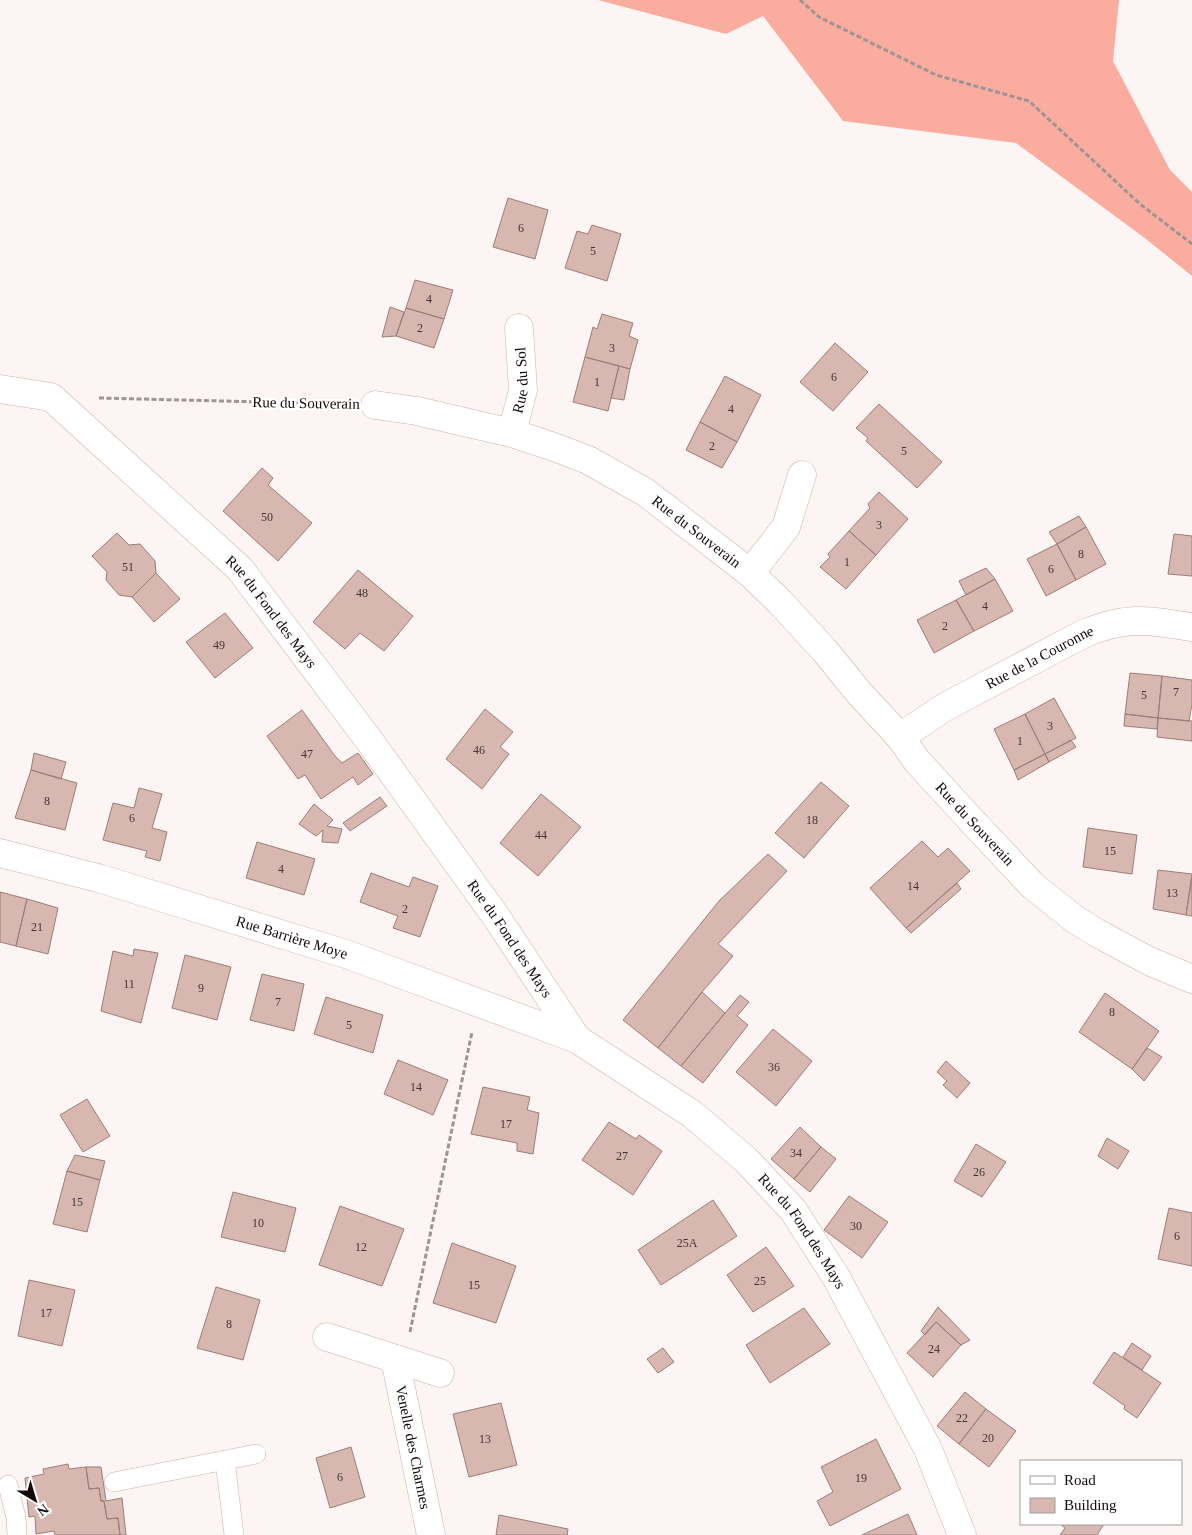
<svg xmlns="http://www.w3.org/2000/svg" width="1192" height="1535" font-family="'Times New Roman',serif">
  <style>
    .forest { fill: #faad9e }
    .building { fill: #d8b7b1; stroke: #9c7d77 }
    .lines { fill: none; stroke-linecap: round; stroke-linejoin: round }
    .lane-casing { stroke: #d0afa8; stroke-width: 20 }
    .street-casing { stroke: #d0afa8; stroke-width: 29 }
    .path { stroke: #9d9493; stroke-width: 3; stroke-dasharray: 5 2.5; stroke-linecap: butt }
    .lane { stroke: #fff; stroke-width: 19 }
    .street { stroke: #fff; stroke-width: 28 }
    .labels { text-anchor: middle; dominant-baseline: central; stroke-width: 5; stroke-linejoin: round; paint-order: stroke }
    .number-label { font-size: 12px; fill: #443432 }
    .street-label { font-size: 15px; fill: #130907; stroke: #fff }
  </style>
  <rect width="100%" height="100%" fill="#fcf5f4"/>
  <path class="forest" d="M598,0H1119L1113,61L1170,170L1192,192V276L1146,239L1016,143L843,121L763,16L726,34Z"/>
  <path class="building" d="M508,198L548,210L535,259L493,247Z
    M592,225L621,234L607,281L565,268L577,231L588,234Z
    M415,280L453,290L444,319L406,308Z
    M390,307L404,312L396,336L382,337Z
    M406,308L444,319L434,348L396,336Z
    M602,314L633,323L629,336L638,340L630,369L585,357L593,327L597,329Z
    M835,343L868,372L833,411L800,382Z
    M585,357L619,366L608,411L573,402Z
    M619,366L630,369L624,400L611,398Z
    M725,376L761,395L737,442L700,422Z
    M879,404L942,462L917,488L866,441L868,438L856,428Z
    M700,422L737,442L722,468L686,450Z
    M262,468L273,478L268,485L312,523L278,561L223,511Z
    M879,492L908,519L876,555L849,531L870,508L868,504Z
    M1079,516L1086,527L1057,544L1049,532Z
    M1086,527L1106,564L1076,580L1057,544Z
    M849,531L876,555L846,589L820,567L830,557L828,554Z
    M117,533L129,545L140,544L155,561L156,573L132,597L119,595L106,580L107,572L92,556Z
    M1174,534L1192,536V576L1168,574Z
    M1057,544L1076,580L1046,596L1027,559Z
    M986,568L995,579L966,595L959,581Z
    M358,570L413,616L384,651L360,633L345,649L313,622Z
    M156,573L180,599L154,622L132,597Z
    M995,579L1013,611L974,631L956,600Z
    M956,600L974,631L934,653L917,620Z
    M225,613L253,648L215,678L186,642Z
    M1130,673L1162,676L1158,718L1125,714Z
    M1162,676L1192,680V704L1189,721L1158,718Z
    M1054,698L1076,738L1045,754L1025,714Z
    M485,709L513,732L500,747L509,754L482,789L446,759Z
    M302,710L335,756L342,763L358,753L373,774L358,785L353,777L321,799L305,775L298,779L267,736Z
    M1025,714L1045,754L1014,770L994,729Z
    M1125,714L1158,718L1157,729L1124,726Z
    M1158,718L1192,721V741L1157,737Z
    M1071,740L1076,747L1049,762L1045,754Z
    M34,753L66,762L61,779L31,770Z
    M1045,754L1049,762L1018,780L1014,770Z
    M31,770L77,783L65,830L15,818Z
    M821,782L849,806L804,858L775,833Z
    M139,788L162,794L152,828L167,832L160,861L145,857L147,851L103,840L113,803L134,808Z
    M541,794L581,827L538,876L500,843Z
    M380,797L387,806L350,831L343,823Z
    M314,804L333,820L327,826L342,829L338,843L322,842L323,830L316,836L299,824Z
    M1088,828L1137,835L1132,874L1083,867Z
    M922,841L938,857L948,848L970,871L906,928L870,888Z
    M257,842L315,859L304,895L246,878Z
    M768,854L787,871L718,944L733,956L702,992L658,1048L623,1020L719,901Z
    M1158,870L1192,874L1186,915L1153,909Z
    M371,873L409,887L413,877L438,886L420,937L393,928L398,916L360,902Z
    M1192,878V916L1186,915Z
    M957,883L961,889L911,933L906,928Z
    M0,892L27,899L16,946L0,942Z
    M27,899L58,908L48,954L16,946Z
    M134,949L158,953L141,1023L101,1011L113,951L133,956Z
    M185,955L231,967L217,1020L172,1008Z
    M262,974L304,984L294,1031L250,1020Z
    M702,992L725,1013L681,1066L658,1048Z
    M1105,993L1159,1031L1132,1069L1079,1032Z
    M740,995L749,1002L737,1016L748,1025L703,1083L681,1066Z
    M326,997L383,1015L373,1053L314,1034Z
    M773,1029L812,1061L776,1106L736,1072Z
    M1147,1048L1162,1057L1144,1081L1132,1069Z
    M398,1060L448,1080L433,1115L384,1094Z
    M946,1061L970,1083L957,1098L943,1085L947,1081L937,1072Z
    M483,1087L530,1097L527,1110L539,1113L533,1154L517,1151V1143L471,1134Z
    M87,1099L110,1136L83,1152L60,1115Z
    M609,1122L636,1139L639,1135L662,1151L633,1195L582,1160Z
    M800,1127L821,1147L794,1179L771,1159Z
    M1107,1138L1129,1151L1118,1169L1098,1156Z
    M976,1144L1006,1162L982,1197L954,1181Z
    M821,1147L836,1159L810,1192L794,1179Z
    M75,1155L105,1161L100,1180L67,1171Z
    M67,1171L100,1180L87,1232L53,1224Z
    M233,1192L296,1208L285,1252L221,1237Z
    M849,1196L888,1222L862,1258L824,1230Z
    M713,1200L737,1236L661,1285L638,1250Z
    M340,1206L404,1229L382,1286L319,1265Z
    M1169,1208L1192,1213V1266L1158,1259Z
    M452,1243L516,1266L496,1323L433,1303Z
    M766,1247L794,1286L753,1312L727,1275Z
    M29,1280L75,1290L62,1346L18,1336Z
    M216,1287L260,1300L243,1360L197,1348Z
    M938,1307L970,1340L961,1345L936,1322L925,1335L921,1331Z
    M804,1308L830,1344L770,1383L746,1345Z
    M936,1322L961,1345L933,1377L907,1353Z
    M1132,1343L1151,1356L1142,1370L1123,1357Z
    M663,1348L674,1362L658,1373L647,1359Z
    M1114,1352L1161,1383L1137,1418L1124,1409L1125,1406L1093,1383Z
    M965,1392L986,1409L959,1444L937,1426Z
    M501,1403L517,1465L469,1477L453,1414Z
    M986,1409L1016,1431L989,1467L959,1444Z
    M876,1439L901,1489L830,1526L817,1501L833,1492L821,1467Z
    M351,1447L365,1497L330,1508L316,1458Z
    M68,1464L69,1469L86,1467L89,1489L99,1488L101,1501H104L107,1519L118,1518L120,1535H55L54,1531L36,1534L35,1516L29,1517L25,1478L44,1474L43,1469Z
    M86,1467H101L106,1501L122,1498L126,1535H120L118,1518L107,1519L104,1501H101L99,1488L89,1489Z
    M908,1514L917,1535H862Z
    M499,1515L568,1529L567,1535H496Z
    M1060,1524H1104L1097,1535H1060L1065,1528Z"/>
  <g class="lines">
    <g class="lane-casing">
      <path id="lane" d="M225,1460L234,1535
        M114,1482L256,1454
        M8,1485L16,1517L17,1535"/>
    </g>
    <g class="street-casing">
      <g id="street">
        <path id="s1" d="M0,389L51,397L240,569L371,743L497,918L577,1039L692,1114L746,1160L793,1210L836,1277L928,1449L962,1535"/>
        <path id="s2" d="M375,405L417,411L512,433L554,447L588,460L645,492L750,573L780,602L825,651L860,694L900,737L917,761L971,820L1033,886L1076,920L1097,933L1149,961L1192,979"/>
        <path id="s3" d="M512,433L523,390L519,328"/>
        <path d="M750,573L786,527L802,475"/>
        <path id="s4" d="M900,737L945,707L1085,633C1104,626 1122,620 1142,621C1158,621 1176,625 1192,627"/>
        <path id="s5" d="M0,853L98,878L346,954L577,1039"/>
        <path d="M327,1337L440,1373"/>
        <path id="s6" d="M395,1359L431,1535"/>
      </g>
    </g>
    <path class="path" d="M800,0L819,17L936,75L1029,101L1140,204L1192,244
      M99,398L347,404
      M410,1332L472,1032"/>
    <use href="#lane" class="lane"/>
    <use href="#street" class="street"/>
  </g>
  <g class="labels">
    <g class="number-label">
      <text x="521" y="228">6</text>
      <text x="593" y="251">5</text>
      <text x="429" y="299">4</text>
      <text x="420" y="328">2</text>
      <text x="612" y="348">3</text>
      <text x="834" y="377">6</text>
      <text x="597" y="382">1</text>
      <text x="731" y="409">4</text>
      <text x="712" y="446">2</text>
      <text x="904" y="451">5</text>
      <text x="267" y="517">50</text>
      <text x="879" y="525">3</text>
      <text x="1081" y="554">8</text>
      <text x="847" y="562">1</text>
      <text x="128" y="567">51</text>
      <text x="1051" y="569">6</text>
      <text x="362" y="593">48</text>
      <text x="985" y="606">4</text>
      <text x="945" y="626">2</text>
      <text x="219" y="645">49</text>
      <text x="1176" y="692">7</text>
      <text x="1144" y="695">5</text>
      <text x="1050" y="726">3</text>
      <text x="1020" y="741">1</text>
      <text x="479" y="750">46</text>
      <text x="307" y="754">47</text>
      <text x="47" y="801">8</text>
      <text x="132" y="818">6</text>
      <text x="812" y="820">18</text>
      <text x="541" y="835">44</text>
      <text x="1110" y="851">15</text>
      <text x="281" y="869">4</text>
      <text x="913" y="886">14</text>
      <text x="1172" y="893">13</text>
      <text x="405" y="909">2</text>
      <text x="37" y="927">21</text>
      <text x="129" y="984">11</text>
      <text x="201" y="988">9</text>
      <text x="278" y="1002">7</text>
      <text x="1112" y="1012">8</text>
      <text x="349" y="1025">5</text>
      <text x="774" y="1067">36</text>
      <text x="416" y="1087">14</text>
      <text x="506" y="1124">17</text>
      <text x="796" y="1153">34</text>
      <text x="622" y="1156">27</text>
      <text x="979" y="1172">26</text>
      <text x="77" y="1202">15</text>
      <text x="258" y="1223">10</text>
      <text x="856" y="1226">30</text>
      <text x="1177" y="1236">6</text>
      <text x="687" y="1243">25A</text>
      <text x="361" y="1247">12</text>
      <text x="760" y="1281">25</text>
      <text x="474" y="1285">15</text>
      <text x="46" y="1313">17</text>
      <text x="229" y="1324">8</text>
      <text x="934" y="1349">24</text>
      <text x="962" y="1418">22</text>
      <text x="988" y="1438">20</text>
      <text x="485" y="1439">13</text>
      <text x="340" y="1477">6</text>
      <text x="861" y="1478">19</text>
    </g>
    <g class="street-label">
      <text stroke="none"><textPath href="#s3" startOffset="54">Rue du Sol</textPath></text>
      <text transform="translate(306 403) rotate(1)">Rue du Souverain</text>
      <text stroke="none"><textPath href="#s2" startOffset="351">Rue du Souverain</textPath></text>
      <text stroke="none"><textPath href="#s1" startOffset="360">Rue du Fond des Mays</textPath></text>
      <text stroke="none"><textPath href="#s4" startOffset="161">Rue de la Couronne</textPath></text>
      <text stroke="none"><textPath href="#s2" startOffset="756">Rue du Souverain</textPath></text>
      <text stroke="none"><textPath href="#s5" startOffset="304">Rue Barrière Moye</textPath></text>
      <text stroke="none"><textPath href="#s1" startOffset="765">Rue du Fond des Mays</textPath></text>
      <text stroke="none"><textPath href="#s1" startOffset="1185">Rue du Fond des Mays</textPath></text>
      <text stroke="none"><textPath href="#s6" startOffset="90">Venelle des Charmes</textPath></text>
    </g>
  </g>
  <rect x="1020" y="1460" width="162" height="65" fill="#ffffff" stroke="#a19d9c"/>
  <rect x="1030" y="1476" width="25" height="8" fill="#ffffff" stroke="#a19d9c"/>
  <text x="1064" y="1485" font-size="15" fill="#130907">Road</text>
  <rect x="1030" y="1498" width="25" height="15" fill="#d8b7b1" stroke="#a19d9c"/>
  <text x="1064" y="1510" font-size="15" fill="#130907">Building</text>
  <g transform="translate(35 1500) rotate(142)" stroke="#ffffff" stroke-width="4" paint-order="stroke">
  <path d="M0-4L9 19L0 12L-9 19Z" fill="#130907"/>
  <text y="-8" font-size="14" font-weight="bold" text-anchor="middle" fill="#130907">N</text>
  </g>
</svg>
